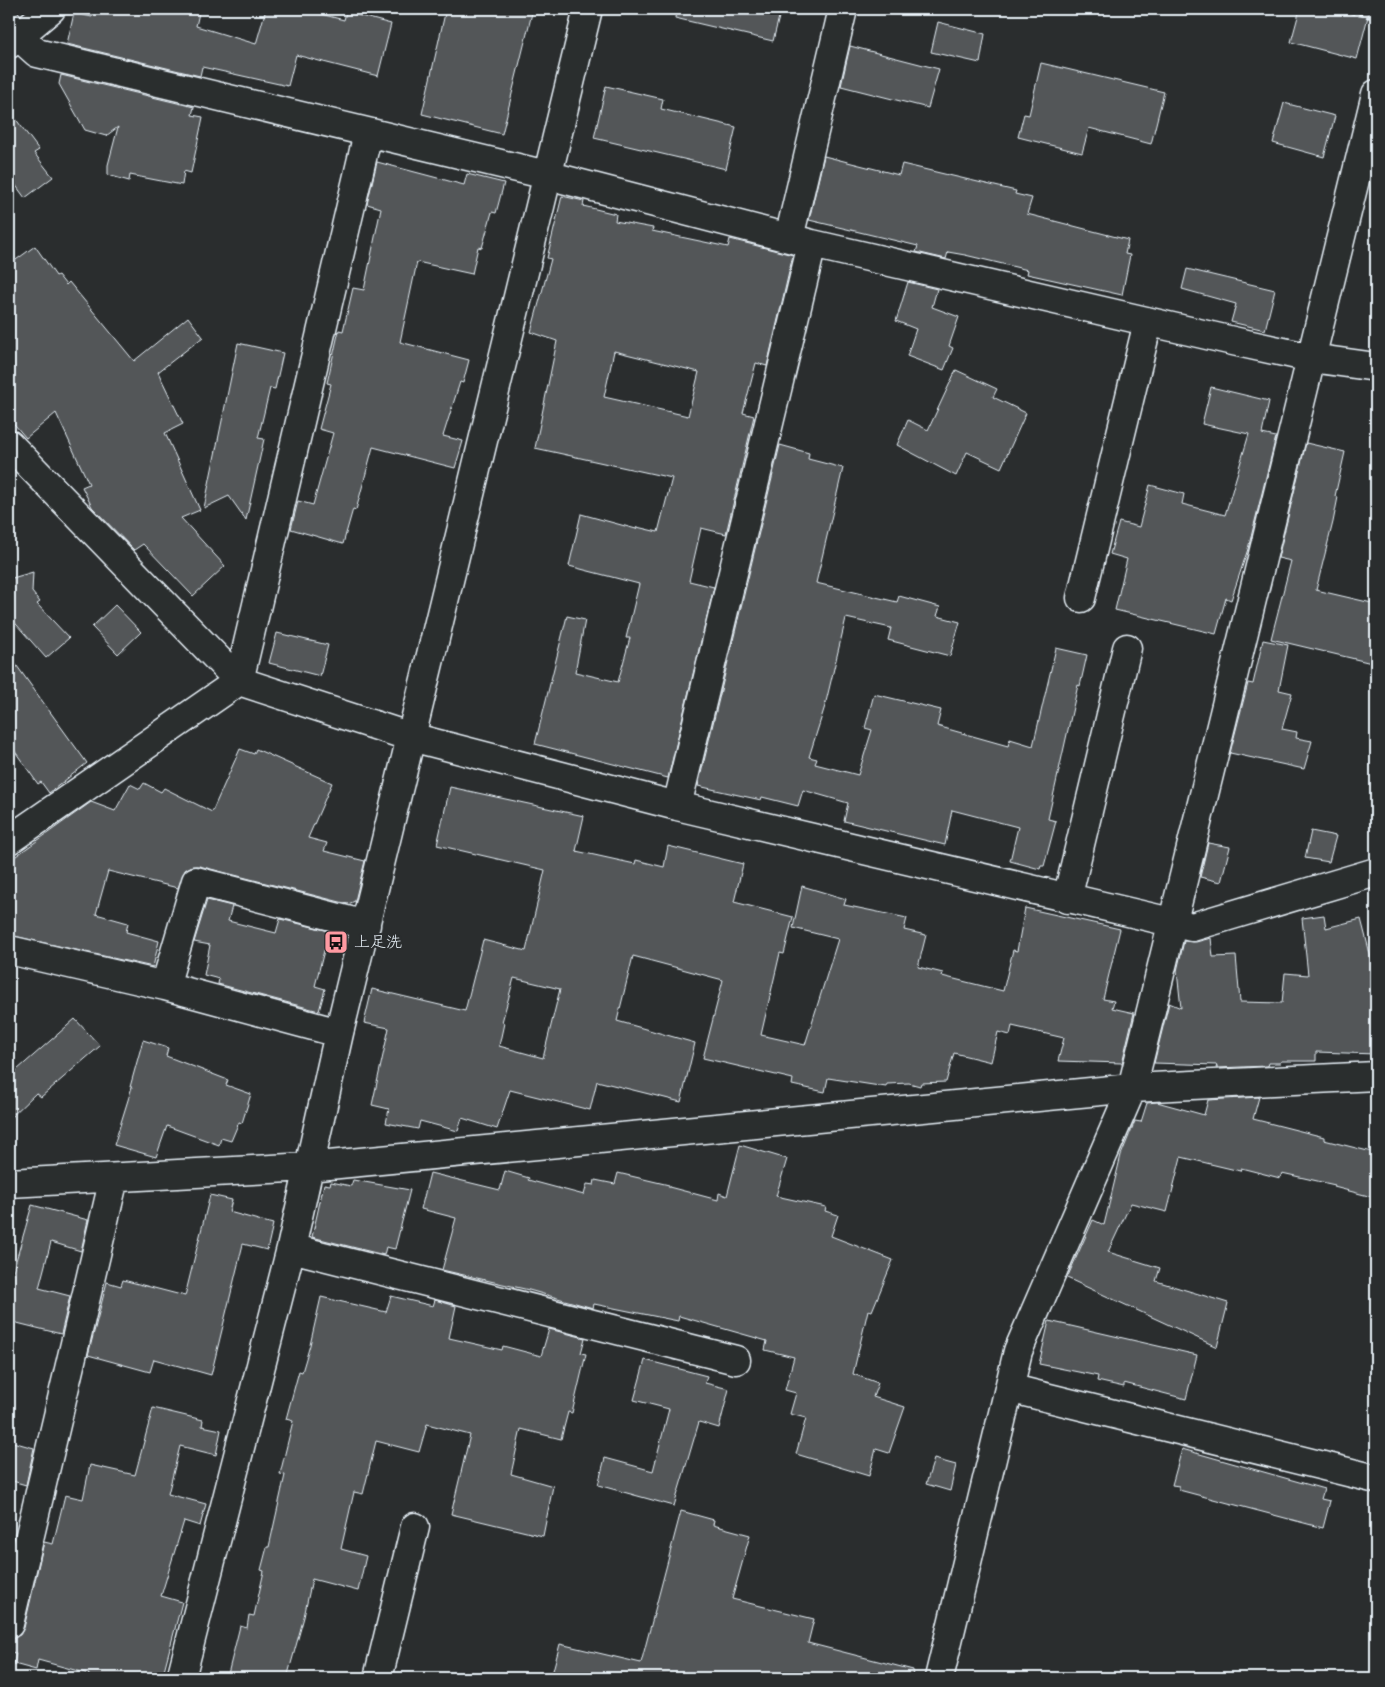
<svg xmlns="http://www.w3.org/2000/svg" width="1385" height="1687" font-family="'Balsamiq Sans','Klee One',sans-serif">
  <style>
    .building { fill: #535759; stroke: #e8f1f8; fill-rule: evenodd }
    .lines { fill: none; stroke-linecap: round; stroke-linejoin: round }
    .street-casing { stroke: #e8f1f8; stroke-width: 31 }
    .path { stroke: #e8f1f8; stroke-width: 3; stroke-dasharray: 4 4; stroke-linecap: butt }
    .street { stroke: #2a2d2e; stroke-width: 28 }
    .labels { text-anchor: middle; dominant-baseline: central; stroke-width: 4; stroke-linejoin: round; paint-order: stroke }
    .poi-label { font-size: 16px; fill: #e8f1f8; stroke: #2a2d2e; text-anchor: start }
  </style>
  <rect width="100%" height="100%" fill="#2a2d2e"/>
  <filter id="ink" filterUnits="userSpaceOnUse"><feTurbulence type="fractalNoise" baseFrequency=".02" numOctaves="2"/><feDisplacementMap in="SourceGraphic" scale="10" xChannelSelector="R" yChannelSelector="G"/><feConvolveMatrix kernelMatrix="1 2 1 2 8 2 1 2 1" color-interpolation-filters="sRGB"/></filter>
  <g filter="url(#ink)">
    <path class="building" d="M94,9H185L199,13L196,26L256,44L266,9H301L344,20L346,12L391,24L378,76L296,55L288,86L202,67L200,76L67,44L74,13L92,17Z
      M446,9H533L502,134L422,114Z
      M676,9H781L773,41L675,18Z
      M1300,9H1370L1357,59L1291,42Z
      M938,22L985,34L980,63L931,52Z
      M850,46L939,69L928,108L841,86Z
      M1041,63L1164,92L1151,144L1089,128L1082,153L1018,137L1024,114L1029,115Z
      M61,75L194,107L192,115L203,117L191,173L184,171L182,185L130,175L129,181L108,175V165L118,127L106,136L85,130L59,84Z
      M606,86L663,99L661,109L736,127L726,169L594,138Z
      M1284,103L1335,116L1324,157L1273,143Z
      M9,110L39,150L34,153L53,177L25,198L9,176Z
      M824,156L899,175L902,164L1016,191L1015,194L1032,198L1027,214L1128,240L1125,254L1130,255L1122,295L1027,274L1028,270L965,255L948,252L946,259L916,252L918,246L809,220Z
      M377,162L464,185L467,174L504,183L496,213L492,212L482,248L478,247L472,274L417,262L400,342L469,360L463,383L460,382L443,436L463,441L455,468L373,447L356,510L353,509L343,544L291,529L298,501L313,505L333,433L319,429L331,384L327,383L339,330L343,331L353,288L364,290L381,208L367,204Z
      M562,196L584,201L583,206L616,214L615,221L653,228L652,231L728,247L730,239L793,255L767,366L756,363L743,413L754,416L726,534L701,528L689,581L714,587L668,778L535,744L567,616L585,620L575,672L618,682L630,638H626L639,584L569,566L581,514L636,529L637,527L658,532L672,478L535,448L557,341L531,332L551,259L547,258ZM614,351L699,372L688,416L604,397Z
      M35,246L56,276L58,275L66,285L69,282L134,361L188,317L203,337L158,372L183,424L165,433L200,510L181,518L225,566L193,596L143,544L134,550L92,507L82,487L89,484L56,413L26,438L9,418V265Z
      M1187,269L1275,290L1265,330L1231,322L1236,304L1182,289Z
      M908,282L937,289L932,307L959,317L949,346L953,348L944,370L907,356L916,329L896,321Z
      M238,343L283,353L275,389L270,388L258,438L264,439L246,520L229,496L204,508Z
      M956,370L997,389L993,397L1026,413L1001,468L967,452L956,476L897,445L908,420L928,430Z
      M1211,387L1269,401L1262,434L1276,437L1248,549L1231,600L1226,598L1216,634L1115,610L1127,559L1110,554L1119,522L1139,527L1150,485L1184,494L1182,504L1225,515L1249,434L1202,424Z
      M1306,443L1345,452L1335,496L1338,497L1333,522L1316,590L1376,604V664L1271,639L1291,561L1278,558Z
      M780,445L809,453L808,459L843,468L816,583L897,602L899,596L940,607L937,616L960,622L950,656L888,640L891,628L846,618L825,706L809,757L817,759L815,764L858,775L872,730L865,728L874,694L941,710L937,726L1008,746L1010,739L1033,746L1056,648L1087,655L1080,686L1078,685L1048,819L1056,821L1044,866H1041L1040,869L1010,861L1018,827L952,810L945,845L844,821L848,803L803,790L798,806L762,797L761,800L698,786Z
      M33,572L32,592L40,602L37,604L69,638L46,658L9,616V579Z
      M115,605L141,632L118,654L92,627Z
      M277,633L328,645L320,676L269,663Z
      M1263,640L1288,645L1279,690L1292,693L1282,729L1297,732L1296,738L1312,741L1304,769L1230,753L1248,683L1253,684Z
      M9,655L87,763L49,793L41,782L38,784L9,743Z
      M240,749L254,754L256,749L332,783L308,838L327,843L324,851L365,861L355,901L348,904L199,866H192L185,870L178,888L108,871L96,914L128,923L126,932L159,941L153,967L9,935V861L91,802L115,811L130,784L140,789L144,783L161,792L164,788L212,812Z
      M450,787L584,816L576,851L635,864L636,860L664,867L668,846L743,864L734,902L793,917L784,954L780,953L761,1035L805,1045L838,939L793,928L802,886L846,899L844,905L907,918L904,930L926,935L918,967L943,973L942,976L1003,991L1013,950L1017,951L1025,908L1120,929L1103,999L1114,1001L1112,1008L1134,1013L1122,1063L1058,1061L1064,1038L1012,1026L1010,1035L998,1032L991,1062L954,1053L946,1082L921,1083L920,1086L909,1083L887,1084L886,1087L828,1078L825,1092L792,1085L793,1079L703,1058L723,980L633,956L617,1021L695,1043L681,1102L597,1081L590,1110L510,1090L497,1129L462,1118L458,1131L420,1121L418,1129L386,1123L389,1109L372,1105L389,1028L364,1023L372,989L465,1011L483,940L526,951L545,870L437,845ZM514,978L560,989L543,1058L499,1046L504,1023L502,1022Z
      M1311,831L1336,836L1329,862L1305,858Z
      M1208,843L1230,847L1221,882L1200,877Z
      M207,900L232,906L228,921L276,933L280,919L329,931L315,986L325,989L319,1011L218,984L219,979L204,975L210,945L194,942Z
      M1324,915L1326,928L1361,919L1374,969H1376V1054L1316,1052V1061H1281L1280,1063H1269L1268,1066L1216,1068L1217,1065L1154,1063L1169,1003L1181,1008L1177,971L1184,941L1196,942L1211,938L1213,957L1236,956L1240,1002L1282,1003L1285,973L1308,975L1302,918Z
      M75,1019L100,1046L41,1097L36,1093L9,1119V1077Z
      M143,1040L168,1048L166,1056L228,1080L226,1085L251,1094L242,1123L239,1122L231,1141L221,1138L219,1145L167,1126L156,1157L114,1145L132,1087H130Z
      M1259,1097L1253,1119L1324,1137V1140L1376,1153V1198L1334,1187L1335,1185L1282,1173L1280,1178L1241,1168L1240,1171L1181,1157L1167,1212L1131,1203L1108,1252L1160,1268L1156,1281L1228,1303L1217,1347L1067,1278L1093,1220L1104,1225L1121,1155L1135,1121L1141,1122L1147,1103L1157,1102L1204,1115L1208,1100Z
      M740,1145L787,1159L776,1196L826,1207L825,1211L838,1215L831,1236L893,1260L872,1311L868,1310L853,1374L878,1383L873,1397L905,1407L889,1453L876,1449L869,1476L796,1454L806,1418L790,1414L796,1393L785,1390L794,1357L765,1350L767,1341L679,1316L678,1321L594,1304L593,1308L529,1290L442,1270L456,1218L421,1209L430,1173L500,1190L505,1171L529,1178L528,1180L584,1195L587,1184L594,1185L595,1180L615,1184L618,1173L669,1185V1187L718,1200L719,1193L727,1196Z
      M353,1180L410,1190L395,1249L386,1247L384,1255L312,1237L324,1184L330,1185L331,1182L351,1186Z
      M210,1195L232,1200L229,1212L273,1224L267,1250L243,1244L211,1375L154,1359L150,1372L88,1355L107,1282L121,1286L123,1280L185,1296Z
      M32,1205L88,1220L81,1251L51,1242L39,1288L70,1296L61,1334L9,1321V1285Z
      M391,1296L433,1306L435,1300L456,1306L449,1338L502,1350L503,1346L541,1356L549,1329L585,1338L581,1353L586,1354L572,1413L568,1412L561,1439L521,1429L511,1474L553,1486L543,1536L451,1514L470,1435L427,1424L419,1452L376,1441L363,1494L354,1492L341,1549L366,1556L358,1591L312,1579L304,1617L287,1678H227L240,1626L247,1628L249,1615L254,1616L264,1571L261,1570L267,1547H269L285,1475L280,1474L293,1421L286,1419L299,1371L302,1372L310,1345L321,1297L386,1312Z
      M1049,1321L1197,1355L1186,1399L1124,1383V1387L1097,1381L1098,1376L1039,1364Z
      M645,1360L707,1376L705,1383L729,1389L719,1428L699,1422L674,1506L598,1485L605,1458L653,1471L669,1409L634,1400Z
      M153,1408L203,1420L202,1426L221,1430L216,1455L180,1446L168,1494L206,1504L200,1526L184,1521L161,1596L182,1602L162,1678H88L89,1674L38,1660L36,1670L14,1664L16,1653L9,1652V1639L20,1635L24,1628L44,1542L53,1544L65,1495L83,1499L90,1465L135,1475Z
      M9,1441L34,1448L26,1485L9,1480Z
      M1182,1449L1324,1489L1321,1499L1330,1501L1323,1528L1179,1490V1486L1172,1485Z
      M934,1459L956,1465L950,1491L926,1484Z
      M681,1511L714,1520L713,1525L750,1535L732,1599L814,1619L808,1643L913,1670L912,1678H551L560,1644L641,1663Z"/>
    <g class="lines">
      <g class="street-casing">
        <path id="street" d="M9,24L18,36L37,53L547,175L812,244L1233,341L1311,358L1376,367
          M9,44L51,9
          M789,238L843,9
          M9,444L239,681L411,737L677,806L1192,927L1376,872
          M1081,598L1148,322
          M677,806L812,244
          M9,840L239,681L368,133
          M1067,899L1127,648
          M9,950L165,986L339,1033
          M165,986L196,881L366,925
          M9,1183L308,1167L1132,1088L1376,1076
          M291,1248L736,1360
          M1009,1388L1376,1479
          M9,1624L114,1178
          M181,1678L291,1248L339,1033L588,9
          M378,1678L415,1527
          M939,1678L1018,1351L1132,1088L1376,94"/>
      </g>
      <path class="path" d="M1335,9L1376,19"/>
      <use href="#street" class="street"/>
    </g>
  </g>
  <defs>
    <g id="bus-square" transform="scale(1.25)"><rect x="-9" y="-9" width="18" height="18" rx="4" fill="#ff9aa2" stroke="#2a2d2e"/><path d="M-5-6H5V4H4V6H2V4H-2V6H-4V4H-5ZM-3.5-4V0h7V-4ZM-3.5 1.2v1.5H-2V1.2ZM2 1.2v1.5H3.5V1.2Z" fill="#111"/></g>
  </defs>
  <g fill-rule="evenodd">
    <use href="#bus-square" x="336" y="942"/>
  </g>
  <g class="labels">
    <g class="poi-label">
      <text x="354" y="942">上足洗</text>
    </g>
  </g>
  <rect width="1385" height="1687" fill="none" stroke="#2a2d2e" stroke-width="30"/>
  <rect x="15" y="15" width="1355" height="1657" fill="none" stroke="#e8f1f8" stroke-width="2" filter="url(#ink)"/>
</svg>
